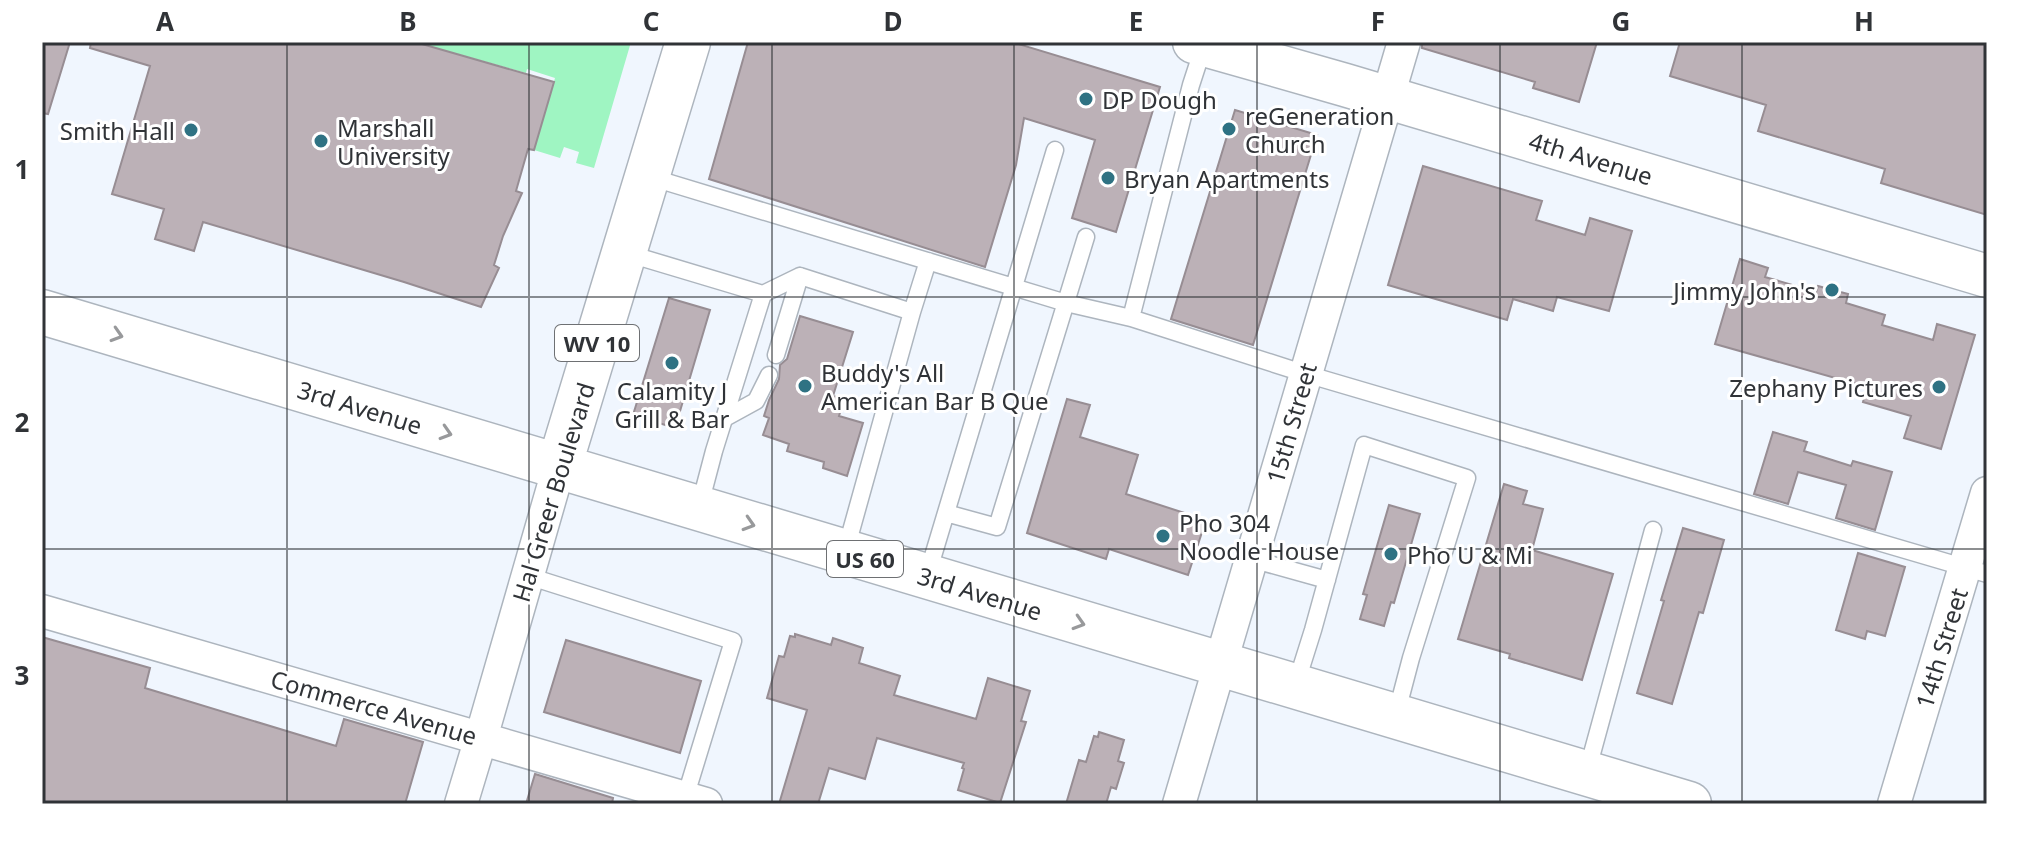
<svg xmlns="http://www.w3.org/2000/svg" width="2029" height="846" font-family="'Noto Sans',sans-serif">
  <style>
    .green { fill: #9ff5c2 }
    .building { fill: #bcb1b7; stroke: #978d93; stroke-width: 2 }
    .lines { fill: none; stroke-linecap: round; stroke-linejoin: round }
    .service-casing { stroke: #adb5be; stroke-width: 19 }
    .minor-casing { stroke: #adb5be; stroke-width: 35 }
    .tertiary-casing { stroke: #adb5be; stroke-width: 45 }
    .primary-casing { stroke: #adb5be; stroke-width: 47 }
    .service { stroke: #fff; stroke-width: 16 }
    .minor { stroke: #fff; stroke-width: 32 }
    .tertiary { stroke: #fff; stroke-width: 42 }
    .primary { stroke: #fff; stroke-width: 44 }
    .oneway { stroke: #98999b }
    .grid { fill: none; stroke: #303337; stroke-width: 2; stroke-opacity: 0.55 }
    .poi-dot { fill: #2f7283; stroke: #fff; stroke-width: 3 }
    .labels { text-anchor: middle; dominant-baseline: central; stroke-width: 6; stroke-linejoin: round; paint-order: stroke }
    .shield { fill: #fff; stroke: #6e7073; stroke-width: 2 }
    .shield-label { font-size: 22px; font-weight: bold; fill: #303337 }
    .poi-label { font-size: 24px; fill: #303337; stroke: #fff; text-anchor: start }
    .street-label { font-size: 24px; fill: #303337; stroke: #fff }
    .neatline { fill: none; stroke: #303337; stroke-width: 3 }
    .grid-label { font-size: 26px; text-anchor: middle; font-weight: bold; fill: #303337 }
  </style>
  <rect width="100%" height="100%" fill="#f0f6fe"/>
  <path class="green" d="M415,42H631L594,168L576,163L579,152L564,147L560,158L534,150L555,78L527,69L526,73Z"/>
  <path class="building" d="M42,42H70L48,114L42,113Z
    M91,42H415L554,82L534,150L528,149L516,191L522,193L503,236L494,265L499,268L481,307L404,282L203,222L194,251L155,239L164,209L112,194L150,66L90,48Z
    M748,42H1012L1160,87L1116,232L1072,218L1095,140L1024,118L1016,165L985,267L709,179Z
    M1422,42H1597L1579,102L1533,88L1535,82L1422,48Z
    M1680,42H1987V215L1881,183L1885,169L1758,131L1766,105L1670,76Z
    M1235,110L1317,135L1253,345L1171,319Z
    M1423,166L1542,201L1536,220L1585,235L1590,218L1632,231L1609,311L1557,297L1553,311L1513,299L1507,320L1388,285Z
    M1740,259L1768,268L1765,277L1816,292L1818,286L1848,294L1846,303L1885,315L1882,325L1933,340L1937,324L1975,335L1941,449L1904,438L1911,416L1863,402L1867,387L1715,344Z
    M669,298L710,310L675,428L633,415Z
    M800,316L853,332L833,396L844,399L839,416L863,423L847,476L823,468L824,462L787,451L789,444L763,435L769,418L764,416L769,400L779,379L780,365L787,359Z
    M1067,399L1090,405L1080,437L1138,455L1126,494L1206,520L1188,575L1109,549L1106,559L1027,533Z
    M1773,432L1807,442L1804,451L1851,466L1853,461L1892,472L1875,530L1836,518L1846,485L1798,472L1788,504L1754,494Z
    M1504,484L1527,491L1523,504L1543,509L1532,550L1613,574L1582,680L1509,658L1510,654L1458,639Z
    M1389,505L1420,514L1394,603L1391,602L1384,626L1360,619L1367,595L1363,594Z
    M1683,528L1724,540L1703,613L1699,612L1672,704L1637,693L1664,601L1661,600Z
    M1858,553L1905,567L1885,636L1867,631L1865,639L1836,630Z
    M795,634L831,645L833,638L863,648L859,663L900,676L894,695L976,719L988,678L1030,691L1021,721L1026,722L1000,803L958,790L964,769L962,768L964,763L877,738L865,779L829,768L818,804H779L807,710L767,698L779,656L784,657L790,636L795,637Z
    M42,637L150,668L145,688L336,746L344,719L423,742L405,804H42Z
    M566,640L701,681L680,753L544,712Z
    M1099,732L1124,740L1118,761L1124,763L1116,789L1111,787L1106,804H1066L1079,760L1086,762L1094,736L1098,737Z
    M535,774L613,798L612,804H526Z"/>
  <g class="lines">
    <g class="service-casing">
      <path id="service" d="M650,177L1066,303L1131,318L1306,374L1987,574
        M626,253L763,294
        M912,312L928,261
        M1131,318L1191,85L1204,45
        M776,355L800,276
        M725,418L756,401L769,375
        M699,508L714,451L763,294L800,276L912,312L846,549
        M946,513L997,527L1086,237
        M1251,559L1327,580
        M528,576L733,641L685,798
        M927,576L1055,150
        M1296,684L1313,630L1364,445L1467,478L1411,658L1396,715
        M1587,772L1653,530"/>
    </g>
    <g class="minor-casing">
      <path id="minor" d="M42,611L706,804
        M461,804L481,738L559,467
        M1179,804L1404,42
        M1894,804L1987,493"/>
    </g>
    <g class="tertiary-casing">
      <path id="tertiary" d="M1194,42L1345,85L1987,276"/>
    </g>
    <g class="primary-casing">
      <path id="primary" d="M42,312L1689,804
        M559,467L688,42"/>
    </g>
    <use href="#service" class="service"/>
    <use href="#minor" class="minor"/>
    <use href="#tertiary" class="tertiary"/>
    <use href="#primary" class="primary"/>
  </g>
  <defs><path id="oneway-chevron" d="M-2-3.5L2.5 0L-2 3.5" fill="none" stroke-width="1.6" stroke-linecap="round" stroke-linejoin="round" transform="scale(2)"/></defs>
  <g class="oneway">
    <use href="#oneway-chevron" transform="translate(117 335) rotate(17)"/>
    <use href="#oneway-chevron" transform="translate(446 433) rotate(17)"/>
    <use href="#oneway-chevron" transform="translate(749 524) rotate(17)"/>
    <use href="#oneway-chevron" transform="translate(1079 623) rotate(17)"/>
  </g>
  <path class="grid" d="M287,42V804M529,42V804M772,42V804M1014,42V804M1257,42V804M1500,42V804M1742,42V804M42,297H1987M42,549H1987"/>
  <g class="poi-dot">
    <circle cx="1086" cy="99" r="8"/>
    <circle cx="1229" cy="129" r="8"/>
    <circle cx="191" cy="130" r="8"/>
    <circle cx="321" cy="141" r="8"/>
    <circle cx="1108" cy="178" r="8"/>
    <circle cx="1832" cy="290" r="8"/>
    <circle cx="672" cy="363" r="8"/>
    <circle cx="805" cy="386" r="8"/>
    <circle cx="1939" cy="387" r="8"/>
    <circle cx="1163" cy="536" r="8"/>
    <circle cx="1391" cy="554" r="8"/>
  </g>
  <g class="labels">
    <g class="shield">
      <rect x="555" y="325" width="84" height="36" rx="6"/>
      <rect x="827" y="541" width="76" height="36" rx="6"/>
    </g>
    <g class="shield-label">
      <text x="597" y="343">WV 10</text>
      <text x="865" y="559">US 60</text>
    </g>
    <g class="poi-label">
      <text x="1102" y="99">DP Dough</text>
      <text x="1245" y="115">reGeneration<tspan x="1245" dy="28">Church</tspan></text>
      <text x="337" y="127">Marshall<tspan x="337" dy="28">University</tspan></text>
      <text x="175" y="130" text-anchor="end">Smith Hall</text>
      <text x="1124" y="178">Bryan Apartments</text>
      <text x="1816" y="290" text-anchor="end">Jimmy John's</text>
      <text x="821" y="372">Buddy's All<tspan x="821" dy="28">American Bar B Que</tspan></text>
      <text x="1923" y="387" text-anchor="end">Zephany Pictures</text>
      <text x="672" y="390" text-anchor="middle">Calamity J<tspan x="672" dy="28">Grill &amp; Bar</tspan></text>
      <text x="1179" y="522">Pho 304<tspan x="1179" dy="28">Noodle House</tspan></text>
      <text x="1407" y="554">Pho U &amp; Mi</text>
    </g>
    <g class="street-label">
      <text transform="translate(1591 158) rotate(17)">4th Avenue</text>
      <text transform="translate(360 407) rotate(17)">3rd Avenue</text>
      <text transform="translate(1291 423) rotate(-74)">15th Street</text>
      <text transform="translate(553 492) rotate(-73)">Hal Greer Boulevard</text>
      <text transform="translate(980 593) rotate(17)">3rd Avenue</text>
      <text transform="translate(1941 648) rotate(-73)">14th Street</text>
      <text transform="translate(374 707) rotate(16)">Commerce Avenue</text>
    </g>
  </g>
  <rect width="2029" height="846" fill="none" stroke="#ffffff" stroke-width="88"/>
  <rect x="44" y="44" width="1941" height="758" class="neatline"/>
  <g class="grid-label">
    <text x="165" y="31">A</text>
    <text x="408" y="31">B</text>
    <text x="651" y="31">C</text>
    <text x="893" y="31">D</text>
    <text x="1136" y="31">E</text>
    <text x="1378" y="31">F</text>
    <text x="1621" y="31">G</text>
    <text x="1864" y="31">H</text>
    <text x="22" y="179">1</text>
    <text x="22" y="432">2</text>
    <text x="22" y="685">3</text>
  </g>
</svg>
